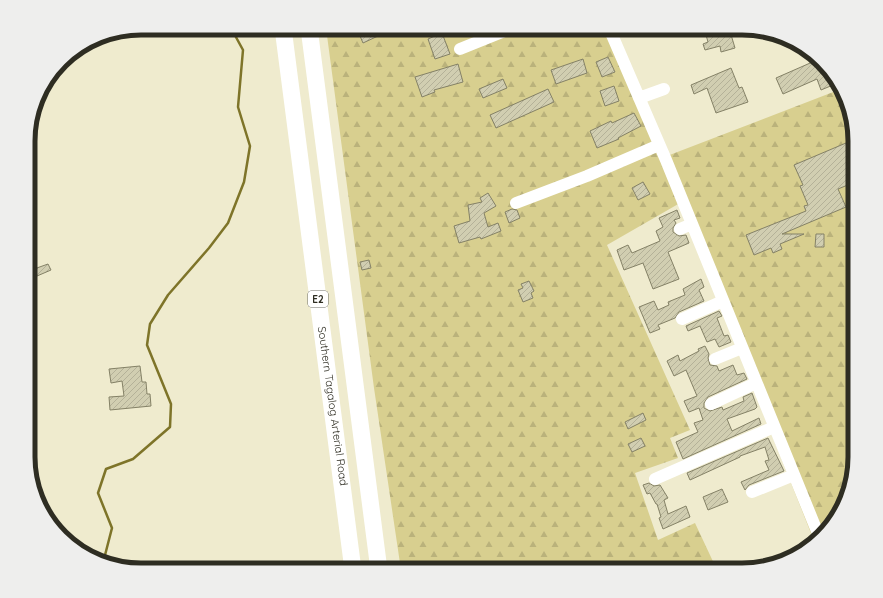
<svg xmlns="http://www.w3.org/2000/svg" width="883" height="598" font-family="Quicksand,sans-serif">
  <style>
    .forest { fill: url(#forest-firs) }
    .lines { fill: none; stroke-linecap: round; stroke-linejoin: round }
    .stream { stroke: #7e7429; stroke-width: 2.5 }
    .building { fill: url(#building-hatch); stroke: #848166 }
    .minor { stroke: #fff; stroke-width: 12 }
    .highway { stroke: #fff; stroke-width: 17 }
    .labels { text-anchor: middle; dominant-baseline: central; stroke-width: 3; stroke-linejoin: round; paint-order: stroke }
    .shield { fill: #fff; stroke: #6d6c64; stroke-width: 1 }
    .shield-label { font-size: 10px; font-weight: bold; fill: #2e2d22 }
    .street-label { font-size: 11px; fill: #2e2d22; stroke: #fff }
    .rim { fill: none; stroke: #2e2d22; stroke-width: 5 }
  </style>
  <defs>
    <pattern id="forest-firs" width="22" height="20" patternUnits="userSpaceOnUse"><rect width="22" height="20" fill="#d8cf8f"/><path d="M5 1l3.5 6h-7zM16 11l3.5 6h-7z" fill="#bab27b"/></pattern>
    <pattern id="building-hatch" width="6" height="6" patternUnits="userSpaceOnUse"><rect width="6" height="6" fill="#d1ceb1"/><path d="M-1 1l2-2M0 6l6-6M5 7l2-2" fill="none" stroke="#b4b198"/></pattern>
  </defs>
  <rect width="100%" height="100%" fill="#efebce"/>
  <path class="forest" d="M326,28H614L667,156L841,89L855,133V465L836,520L814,541L680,203L607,245L690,430L670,438L678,458L635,473L658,540L695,523L717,570H401L374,388Z"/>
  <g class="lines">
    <path class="stream" d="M855,247L851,270L855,273
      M104,559L112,528L98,493L106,469L133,459L170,427L171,404L147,345L150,324L168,295L209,248L228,223L244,182L250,146L238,107L243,50L231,28"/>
  </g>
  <path class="building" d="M361,28H375L378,36L363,43L357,29Z
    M672,28H694L676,36Z
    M704,28H729L735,48L721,52L720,46L705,50L703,44L708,42Z
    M442,33L450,54L435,59L428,39Z
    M608,57L615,72L602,77L596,62Z
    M583,59L587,73L556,84L551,70Z
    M817,60L830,73L828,74L833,85L821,90L817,79L783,94L776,78Z
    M458,64L463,82L434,90L435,92L422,97L415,77Z
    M731,68L739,88L742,87L748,102L716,113L707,88L694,94L691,85Z
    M503,79L507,88L483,98L479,89Z
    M614,86L619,101L605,106L600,91Z
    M548,89L554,102L496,128L490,115Z
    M634,113L641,126L618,138L619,139L597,148L590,131L611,121L612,123Z
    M846,143L852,157L848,158L855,174V182L838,189L846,207L782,234H804L780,244L782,249L773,253L771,248L754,255L746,235L806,211L804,206L808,205L800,186L803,185L794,165Z
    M643,182L650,194L638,200L632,188Z
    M488,193L496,206L484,213L488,227L498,223L501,231L481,239L480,237L459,243L454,226L470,221L468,205L482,202L480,198Z
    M512,209L517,210L520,218L509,223L505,212Z
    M677,210L680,218L674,220L676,223L673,228V232L679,236L686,235L689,243L668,252L679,279L653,289L643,263L624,270L617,250L628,245L632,253L660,241L656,231L663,227L659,218Z
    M816,234H824V247H815Z
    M369,260L371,268L362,270L360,262Z
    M48,264L51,270L37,276L34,269Z
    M701,279L704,287L699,290L704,301L679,312L675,318L658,325L660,329L650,333L639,307L654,301L658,310L669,305L668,302L685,295L683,289Z
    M529,281L534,291L531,293L533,298L523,302L518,290L523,288L521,284Z
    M719,311L722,316L717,318L724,336L728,335L731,342L719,347L715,339L707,342L700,326L688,331L686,326Z
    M705,346L709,354L708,358L710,365L717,366L719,371L733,365L737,375L744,373L747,379L708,397L704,403V408L710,411L722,407L723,410L744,401L743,397L752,393L757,407L755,409L727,419L732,431L759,418L761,424L683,459L676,442L698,432L694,423L703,420L699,408L689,412L684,401L697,396L686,370L674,376L667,361L678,355L680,361L699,351L698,349Z
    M140,366L142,382H146L147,394H150L151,406L110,410L109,397L124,396L122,381L111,383L109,369Z
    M643,413L646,420L628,429L625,422Z
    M641,438L645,446L632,452L628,444Z
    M768,438L784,471L749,485L745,490L741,482L769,470L765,461L769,460L765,447L740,456V457L690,480L687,473Z
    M649,483L654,486L660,485L668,498L664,500L668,514L686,506L690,517L663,529L659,518L661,517L657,504H656L650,493L647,494L643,485Z
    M722,489L728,502L708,510L703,497Z"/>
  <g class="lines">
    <path class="minor" d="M609,28L666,160L819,536
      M460,49L512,28
      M639,98L664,89
      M516,203L587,176L659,145
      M680,229L692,224
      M682,319L723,301
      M715,359L742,348
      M711,404L756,383
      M655,479L774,427
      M752,492L794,475"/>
    <path class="highway" d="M283,28L353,570
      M309,28L379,570"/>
  </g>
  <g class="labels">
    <rect class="shield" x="308" y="291" width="20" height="16" rx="3"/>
    <g class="shield-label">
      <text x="318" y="299">E2</text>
    </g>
    <g class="street-label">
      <text transform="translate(333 406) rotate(82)">Southern Tagalog Arterial Road</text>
    </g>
  </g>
  <path d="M0 0H883V598H0ZM141 35H742A106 106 0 0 1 848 141V457A106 106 0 0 1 742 563H141A106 106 0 0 1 35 457V141A106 106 0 0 1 141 35Z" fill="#eeeeed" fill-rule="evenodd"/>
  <path class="rim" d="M141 35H742A106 106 0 0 1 848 141V457A106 106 0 0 1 742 563H141A106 106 0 0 1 35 457V141A106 106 0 0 1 141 35Z"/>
</svg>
